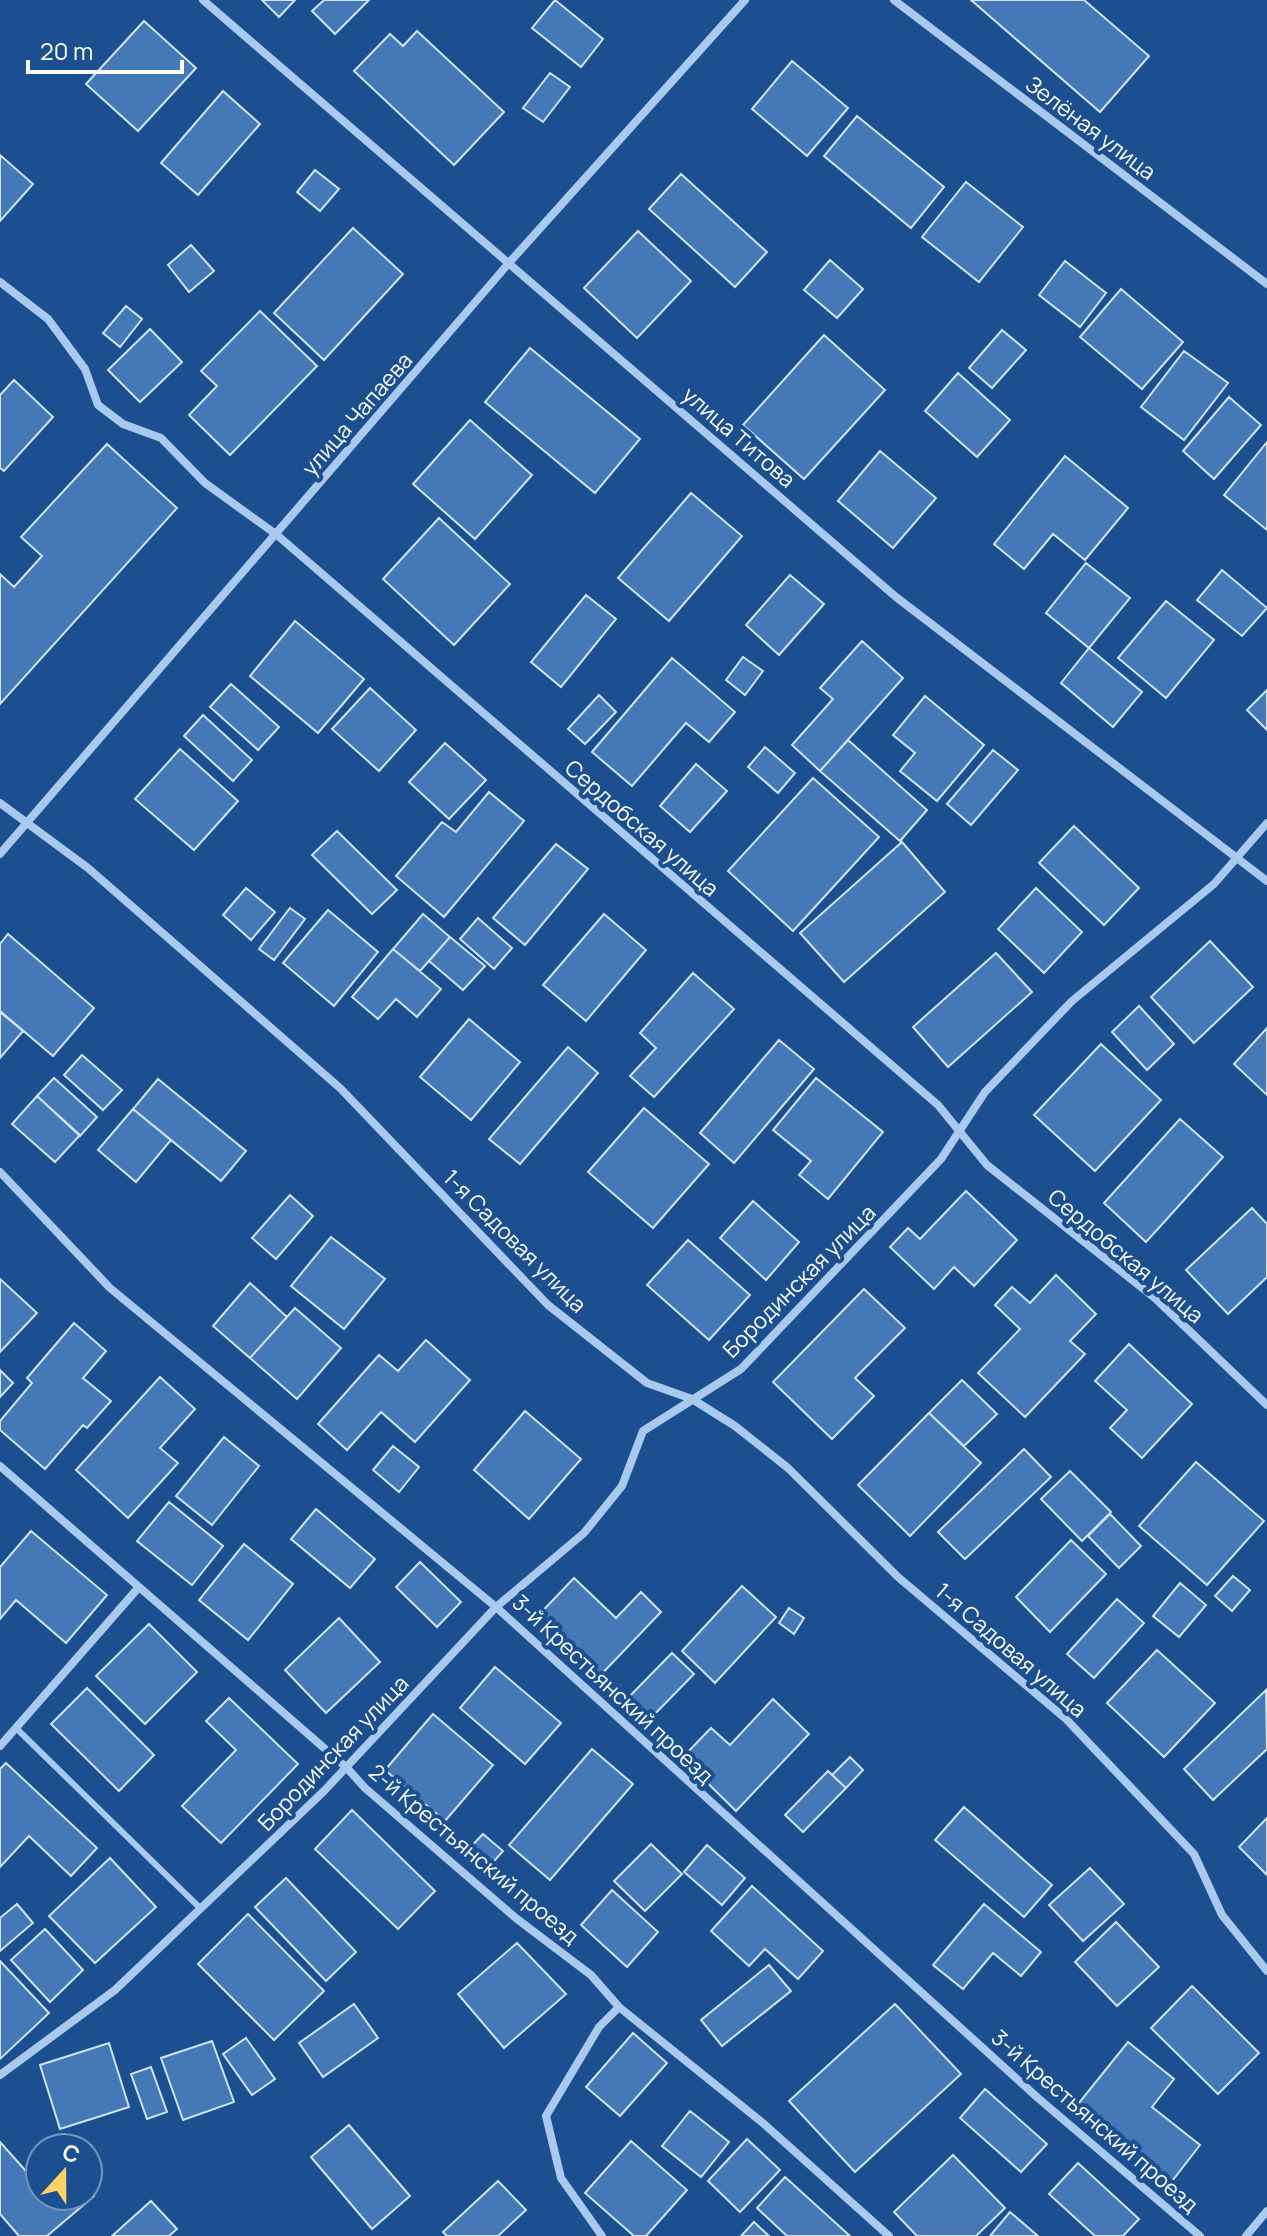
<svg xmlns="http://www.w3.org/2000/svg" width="1267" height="2236" font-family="Manrope,sans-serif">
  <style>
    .building { fill: #4478b7; stroke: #cfe3fa; stroke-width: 2 }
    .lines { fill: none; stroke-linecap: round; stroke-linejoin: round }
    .lane { stroke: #a9c9ee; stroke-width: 6 }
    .street { stroke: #a9c9ee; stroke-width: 8 }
    .labels { text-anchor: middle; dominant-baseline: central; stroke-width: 8; stroke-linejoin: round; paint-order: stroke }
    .street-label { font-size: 22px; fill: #fff; stroke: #1b4f8f }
  </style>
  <rect width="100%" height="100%" fill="#1b4f8f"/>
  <path class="building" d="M262,0H295L279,17Z
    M324,0H369L335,34L312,11Z
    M555,0L603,39L581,67L532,28Z
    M971,0H1084L1149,56L1100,112Z
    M144,21L196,68L138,131L86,84Z
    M417,31L504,112L454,165L354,71L390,34L403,46Z
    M792,61L848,108L807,156L752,109Z
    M550,73L570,87L543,122L523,108Z
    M223,91L260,124L198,195L161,163Z
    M857,116L944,187L911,228L824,156Z
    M0,155L33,184L0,221Z
    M315,170L339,189L320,211L297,192Z
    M681,174L767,252L735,287L649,209Z
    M966,182L1023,227L979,282L922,237Z
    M353,228L403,274L324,360L274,313Z
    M638,231L691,281L637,338L584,288Z
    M191,245L214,271L189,292L168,265Z
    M830,260L863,289L837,318L804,290Z
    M1065,261L1106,293L1080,327L1039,295Z
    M1121,289L1183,342L1142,389L1080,337Z
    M126,306L142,319L120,347L103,333Z
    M260,311L317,366L230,455L189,415L217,386L201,371Z
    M150,329L182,362L140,402L108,370Z
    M1002,330L1026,350L992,388L969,368Z
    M824,335L885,390L804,479L743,425Z
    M530,348L640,439L595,493L485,402Z
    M1184,351L1228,383L1184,440L1141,407Z
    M958,373L1010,420L977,457L925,411Z
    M14,380L53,417L4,471L0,468V395Z
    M1229,397L1261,425L1214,479L1183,451Z
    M470,420L532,475L475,539L413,484Z
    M1267,442V530L1224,495Z
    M107,444L177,508L0,704V574L14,587L42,556L21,537Z
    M880,451L936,498L893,548L838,501Z
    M1065,456L1128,508L1085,560L1053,534L1024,569L994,544Z
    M691,493L742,536L669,621L618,578Z
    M439,518L510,584L454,645L383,579Z
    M1086,563L1130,598L1089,648L1046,613Z
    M1222,570L1267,608L1242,636L1197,600Z
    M790,575L824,604L779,655L746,625Z
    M586,595L616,619L561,687L531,662Z
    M1166,601L1214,640L1166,698L1118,658Z
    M295,621L364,679L318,733L250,676Z
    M862,641L903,678L820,771L792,745L833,699L820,688Z
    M1089,648L1142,692L1113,727L1061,683Z
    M743,657L763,671L745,695L726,680Z
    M672,658L735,712L709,742L686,723L632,786L592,752Z
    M231,684L279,727L258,750L210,707Z
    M370,688L416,730L379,771L332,729Z
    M1267,690V730L1247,710Z
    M599,695L616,712L585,744L568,729Z
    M925,696L984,745L937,801L900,771L915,753L893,735Z
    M203,715L252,760L233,781L184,736Z
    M848,740L927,810L900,841L820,771Z
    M445,743L486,780L449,819L409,782Z
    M765,747L795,773L778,793L748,767Z
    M180,749L238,801L194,850L135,799Z
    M993,750L1018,770L971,825L947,804Z
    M696,764L727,791L690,832L660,806Z
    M813,778L879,837L793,931L728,871Z
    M489,792L524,821L444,917L396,876L442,822L456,832Z
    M1074,826L1139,888L1104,925L1039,863Z
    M337,831L397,890L372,914L312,855Z
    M902,842L945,892L844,982L800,933Z
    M556,844L588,869L525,945L493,918Z
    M246,888L275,912L251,940L223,915Z
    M1036,888L1082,932L1044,973L998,929Z
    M290,908L305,919L274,960L259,949Z
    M328,910L378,952L334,1006L283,963Z
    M423,914L450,937L420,971L393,949Z
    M604,914L646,950L586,1021L543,985Z
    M478,918L512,948L494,969L460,939Z
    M8,934L94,1008L53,1056L0,1011V944Z
    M450,937L485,966L463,990L429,961Z
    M1210,941L1253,987L1194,1043L1151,997Z
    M393,949L441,989L417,1017L396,999L378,1019L352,997Z
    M996,953L1032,992L948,1067L913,1027Z
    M693,973L734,1009L654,1097L630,1076L656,1048L640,1033Z
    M1139,1006L1174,1044L1147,1070L1112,1032Z
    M0,1012L23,1031L0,1058Z
    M469,1019L520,1062L471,1120L420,1077Z
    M1267,1028V1095L1234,1064Z
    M779,1040L814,1069L734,1163L700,1133Z
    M1101,1044L1161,1100L1095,1171L1034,1115Z
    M568,1047L598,1073L520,1164L489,1139Z
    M82,1055L122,1090L103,1110L64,1075Z
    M54,1078L97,1117L80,1136L37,1096Z
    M816,1078L883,1132L828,1199L799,1175L811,1161L773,1130Z
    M158,1079L246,1151L221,1181L133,1109Z
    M37,1096L80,1135L55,1162L12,1124Z
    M644,1108L709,1164L653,1228L588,1172Z
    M133,1109L171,1140L136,1182L98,1150Z
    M1180,1119L1223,1157L1146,1242L1104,1203Z
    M966,1191L1017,1240L974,1286L954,1267L934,1289L890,1247L908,1228L920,1239Z
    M290,1195L313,1216L276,1259L252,1238Z
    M753,1201L799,1242L766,1280L720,1238Z
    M1252,1208L1267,1224V1277L1228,1314L1186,1270Z
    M331,1237L385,1279L344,1329L291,1286Z
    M688,1240L750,1295L709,1340L647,1285Z
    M1056,1275L1096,1314L1070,1341L1085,1354L1025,1417L978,1373L1020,1329L995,1305L1012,1287L1030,1303Z
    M0,1279L37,1313L0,1352Z
    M250,1283L287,1317L250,1358L213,1326Z
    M864,1289L905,1328L855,1378L874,1396L832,1439L773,1382Z
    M295,1308L341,1348L297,1399L250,1358Z
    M74,1323L106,1351L83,1378L111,1401L87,1428L83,1425L45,1469L0,1430V1421L32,1383L27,1378Z
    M426,1340L470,1380L415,1442L381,1412L347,1450L318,1424L379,1355L398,1371Z
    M1129,1344L1192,1404L1142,1458L1110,1428L1127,1410L1095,1381Z
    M0,1370L13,1383L0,1397Z
    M160,1377L195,1409L160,1448L178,1463L128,1518L76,1470Z
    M962,1380L997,1414L964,1446L929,1413Z
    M525,1411L581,1459L529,1519L474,1470Z
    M929,1413L981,1463L910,1536L858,1485Z
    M224,1437L259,1466L212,1525L176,1496Z
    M393,1446L419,1467L399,1492L373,1470Z
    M1024,1449L1051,1477L965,1559L938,1532Z
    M1196,1462L1264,1521L1207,1585L1139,1526Z
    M1070,1471L1111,1512L1082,1541L1041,1499Z
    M169,1502L223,1546L192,1585L137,1541Z
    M316,1509L375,1559L350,1588L291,1539Z
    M1110,1514L1141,1546L1119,1568L1088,1536Z
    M31,1531L107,1595L66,1643L16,1600L0,1619V1567Z
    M1071,1540L1106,1574L1050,1632L1016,1597Z
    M244,1544L293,1584L248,1640L199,1600Z
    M420,1562L461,1602L437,1627L396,1587Z
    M1233,1576L1250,1590L1232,1611L1215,1596Z
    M574,1578L616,1618L641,1592L661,1612L594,1682L532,1622Z
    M1180,1583L1206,1605L1179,1637L1153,1616Z
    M742,1586L776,1617L715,1683L682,1651Z
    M1117,1599L1144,1623L1094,1678L1067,1654Z
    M789,1608L804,1618L794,1634L779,1623Z
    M339,1618L380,1662L326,1713L285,1670Z
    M149,1624L197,1672L145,1724L96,1676Z
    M1157,1650L1215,1703L1164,1757L1107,1703Z
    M672,1653L694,1674L644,1725L622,1704Z
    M495,1667L561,1723L525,1764L460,1708Z
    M87,1688L154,1755L119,1791L51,1724Z
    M1266,1690L1267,1749L1213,1800L1184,1769Z
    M229,1698L298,1764L221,1843L182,1806L236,1750L206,1721Z
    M773,1699L809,1734L736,1811L682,1758L711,1728L730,1745Z
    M433,1714L493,1765L445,1821L385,1770Z
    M592,1749L633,1784L550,1880L509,1845Z
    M850,1757L863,1770L846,1788L832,1775Z
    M6,1763L97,1848L71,1876L29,1836L0,1867V1769Z
    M828,1771L846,1788L803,1832L785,1815Z
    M964,1807L1052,1885L1024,1917L935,1840Z
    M352,1810L435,1891L398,1929L315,1849Z
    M1267,1818V1875L1239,1847Z
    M483,1834L503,1851L486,1870L466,1852Z
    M651,1844L682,1874L645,1911L614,1881Z
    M707,1845L745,1878L722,1905L684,1872Z
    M110,1858L156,1907L95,1963L49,1916Z
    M1090,1868L1124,1904L1083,1941L1049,1905Z
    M286,1878L356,1952L326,1981L255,1907Z
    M752,1886L823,1951L798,1979L765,1949L749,1966L711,1931Z
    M612,1890L658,1932L627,1967L581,1925Z
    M17,1904L33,1923L0,1951V1918Z
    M984,1904L1041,1952L1021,1976L993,1953L963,1989L933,1965Z
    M248,1914L324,1991L274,2040L198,1964Z
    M1116,1922L1159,1967L1117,2006L1075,1962Z
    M45,1929L83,1970L50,2002L11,1960Z
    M517,1943L566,1994L504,2048L458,1994Z
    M0,1961L49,2013L0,2059Z
    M769,1965L791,1991L722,2046L701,2020Z
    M1192,1986L1259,2053L1218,2094L1151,2028Z
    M354,2004L378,2038L323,2077L299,2043Z
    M895,2004L961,2074L855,2172L789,2101Z
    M633,2033L667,2063L620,2116L586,2087Z
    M246,2038L275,2079L252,2095L223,2054Z
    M212,2041L234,2102L183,2120L161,2058Z
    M1128,2042L1174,2079L1152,2107L1200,2145L1169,2185L1074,2109Z
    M109,2043L129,2107L60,2129L40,2065Z
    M151,2067L167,2112L147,2119L131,2074Z
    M985,2089L1047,2144L1021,2172L960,2118Z
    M690,2111L729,2142L701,2177L662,2146Z
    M349,2125L410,2196L372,2229L311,2157Z
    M747,2139L780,2170L740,2212L708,2181Z
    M631,2141L687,2190L646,2236H634L585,2193Z
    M0,2142L33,2179L40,2173V2196H88V2188L94,2196L47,2236H19L0,2214Z
    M953,2155L1005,2208L976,2236H917L894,2212Z
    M1078,2163L1139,2219L1123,2236H1095L1049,2194Z
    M785,2177L850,2236H787L757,2208Z
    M498,2181L526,2210L498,2236H447L443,2232Z
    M151,2201L177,2229L169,2236H112Z
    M1010,2212L1038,2236H990Z
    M754,2222L769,2236H741Z"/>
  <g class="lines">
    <path class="lane" d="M16,1728L201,1909"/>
    <path class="street" d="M203,0L896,597L1267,881
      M894,0L1267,284
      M0,282L48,319L85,369L98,405L123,424L161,438L205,483L277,535L938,1105L987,1165L1155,1298L1267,1405
      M0,803L88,868L340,1088L548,1305L647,1383L692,1399L735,1426L788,1468L898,1577L1066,1719L1194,1854L1222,1915L1267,1971
      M0,854L508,264L745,0
      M0,1172L110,1288L496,1607L1038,2098L1200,2236
      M0,1466L347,1768L365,1788L517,1919L591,1975L619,2007L764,2124L889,2236
      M0,1746L139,1587
      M0,2075L115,1990L324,1791L496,1607L584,1533L622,1486L643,1431L741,1369L941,1159L985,1092L1072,1001L1214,884L1267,823
      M602,2236L561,2178L546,2116L599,2027L619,2007
      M1246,2236L1267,2211"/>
  </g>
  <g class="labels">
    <g class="street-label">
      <text transform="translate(1091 128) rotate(37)">Зелёная улица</text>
      <text transform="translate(357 414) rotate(-49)">улица Чапаева</text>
      <text transform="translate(739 437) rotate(41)">улица Титова</text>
      <text transform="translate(642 828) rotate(41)">Сердобская улица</text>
      <text transform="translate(515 1241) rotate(45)">1-я Садовая улица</text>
      <text transform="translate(1126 1256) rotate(40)">Сердобская улица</text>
      <text transform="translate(799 1281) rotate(-45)">Бородинская улица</text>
      <text transform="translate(1011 1650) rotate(41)">1-я Садовая улица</text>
      <text transform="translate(613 1689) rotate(43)">3-й Крестьянский проезд</text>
      <text transform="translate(333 1753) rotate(-46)">Бородинская улица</text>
      <text transform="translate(474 1854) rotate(40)">2-й Крестьянский проезд</text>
      <text transform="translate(1095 2121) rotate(41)">3-й Крестьянский проезд</text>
    </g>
  </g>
  <g transform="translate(64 2172) rotate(21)"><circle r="38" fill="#1b4f8f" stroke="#7695bc" stroke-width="2"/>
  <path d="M0-6L14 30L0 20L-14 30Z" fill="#ffd166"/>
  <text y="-12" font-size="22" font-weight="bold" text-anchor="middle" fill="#ffffff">С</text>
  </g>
  <path d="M28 60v12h154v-12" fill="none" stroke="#ffffff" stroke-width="4"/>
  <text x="40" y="60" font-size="24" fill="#ffffff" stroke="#1b4f8f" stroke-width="6" paint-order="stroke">20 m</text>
</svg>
